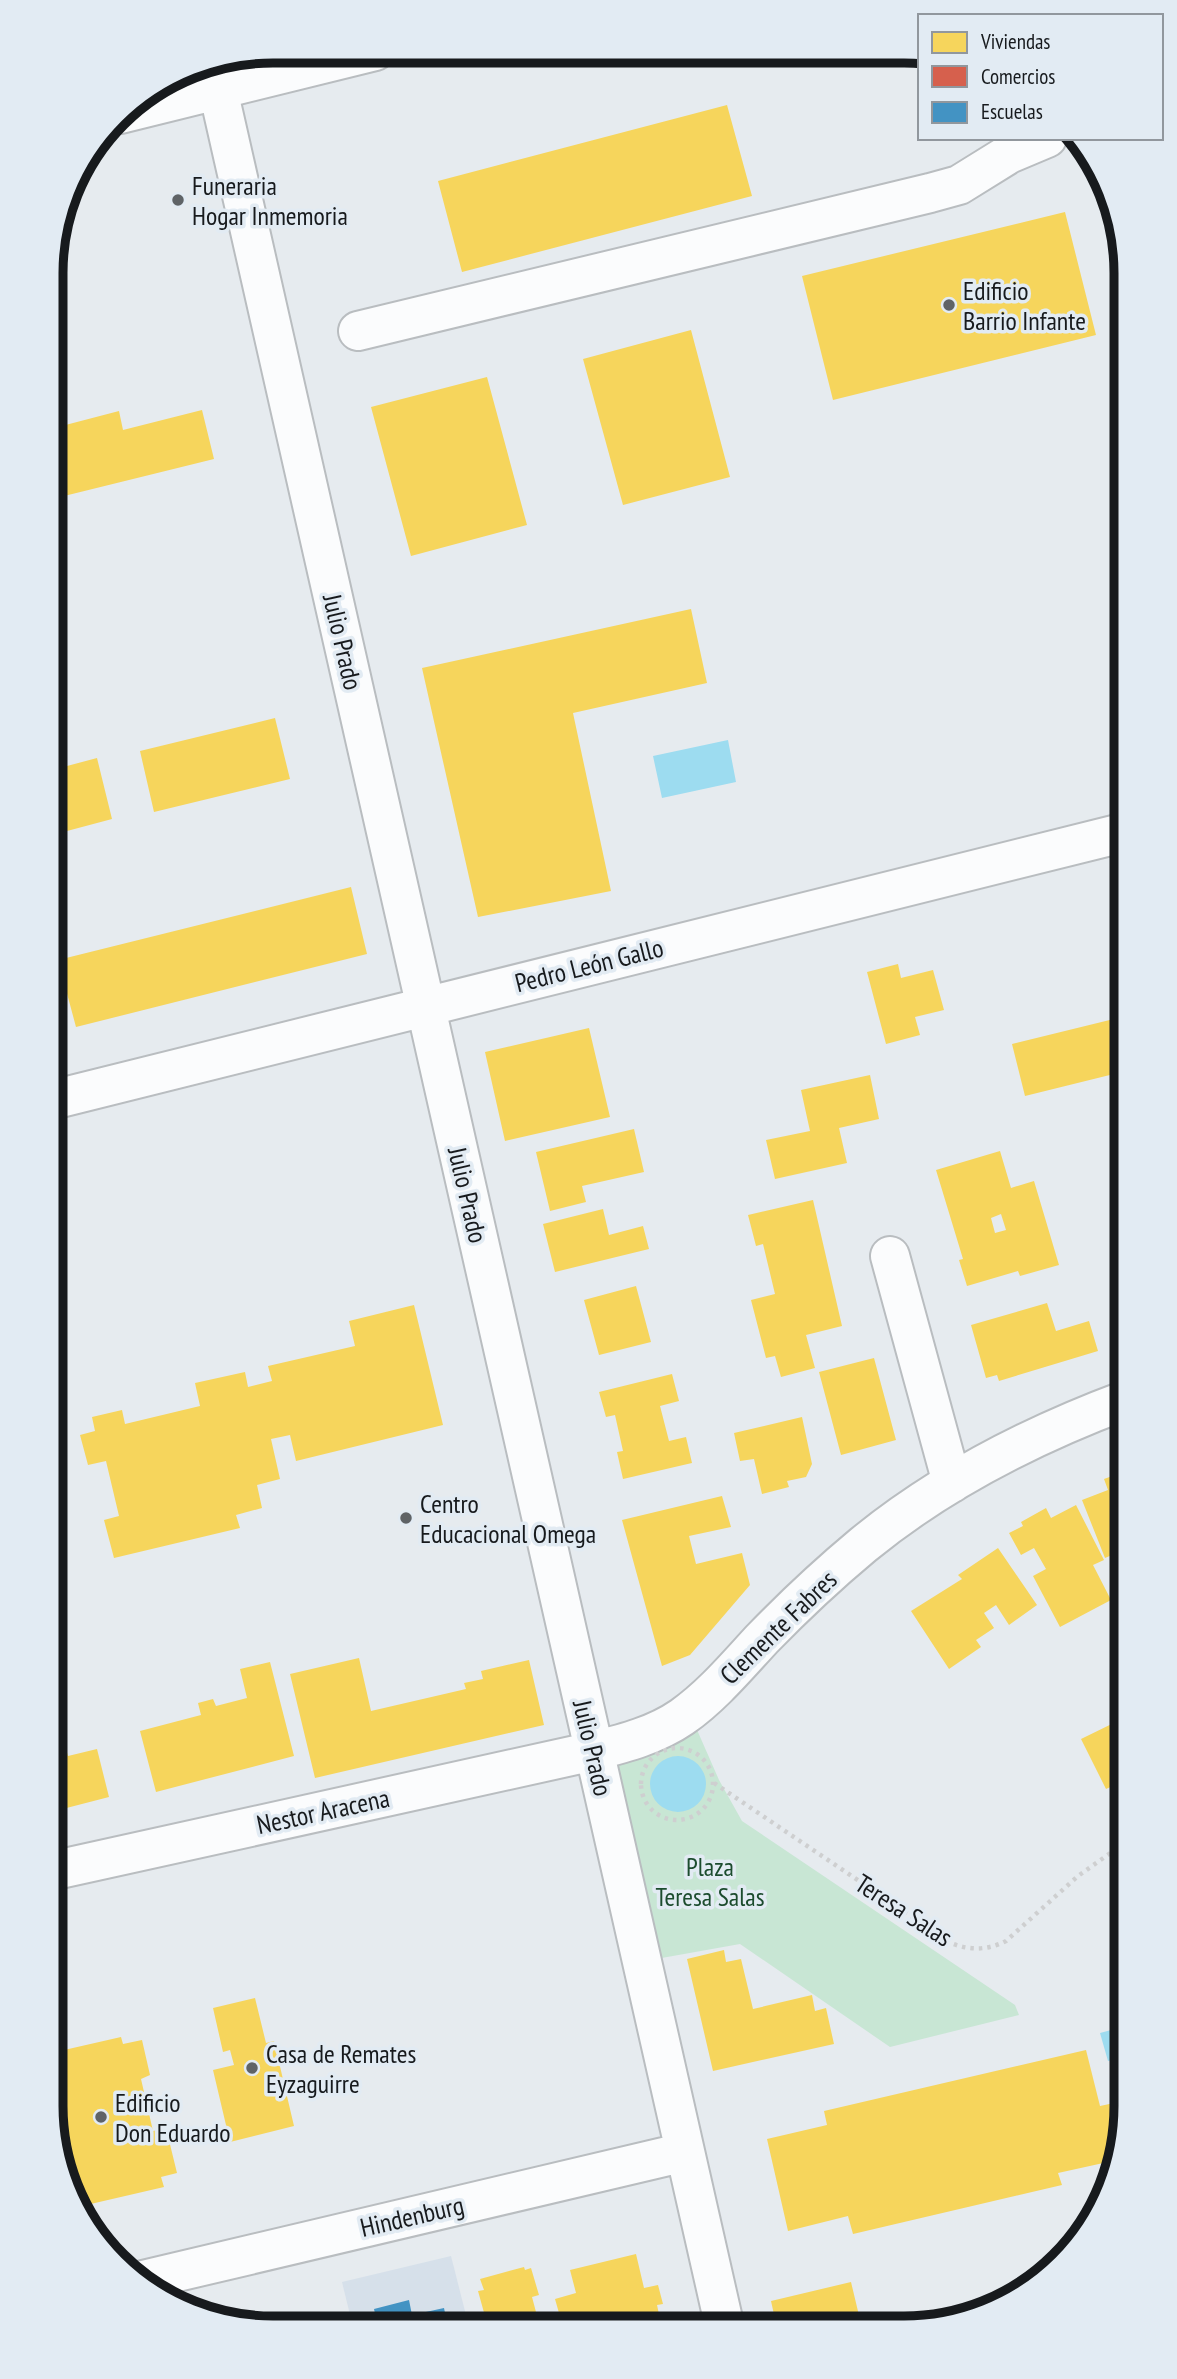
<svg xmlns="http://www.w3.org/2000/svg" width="1177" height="2379" font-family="'PT Sans Narrow',sans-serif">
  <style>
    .built { fill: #d6e0ea }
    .green { fill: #c8e6d4 }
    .water { fill: #9ddcf0 }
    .homes { fill: #f6d55c; fill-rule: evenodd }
    .shops { fill: #d6604d }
    .schools { fill: #4393c3 }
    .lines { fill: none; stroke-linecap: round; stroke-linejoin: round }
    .minor-casing { stroke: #b9bdc0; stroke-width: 42 }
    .major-casing { stroke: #b9bdc0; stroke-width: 42 }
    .path { stroke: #cecfd0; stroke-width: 4.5; stroke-dasharray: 3.5 5; stroke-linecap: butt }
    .minor { stroke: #fbfcfd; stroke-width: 38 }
    .major { stroke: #fbfcfd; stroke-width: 38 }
    .poi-dot { fill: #5f6366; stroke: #e2ebf3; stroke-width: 2.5 }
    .labels { text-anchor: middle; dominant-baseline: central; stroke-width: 7; stroke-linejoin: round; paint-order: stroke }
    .poi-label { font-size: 26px; fill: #171a1d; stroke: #e2ebf3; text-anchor: start }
    .street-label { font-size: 26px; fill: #171a1d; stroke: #e2ebf3 }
    .park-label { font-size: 26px; fill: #1c4c2e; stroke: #e2ebf3 }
    .rim { fill: none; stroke: #171a1d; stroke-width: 9 }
  </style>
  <rect width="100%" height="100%" fill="#e6ebef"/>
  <path class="built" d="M451,2256L469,2327H353L342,2282Z"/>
  <path class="green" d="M694,1723L719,1780L742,1821L1015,2005L1019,2015L890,2047L740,1944L656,1959L617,1759Z"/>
  <path class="water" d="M728,740L736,782L662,798L653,756Z
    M650 1784a28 28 0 1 1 56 0a28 28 0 1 1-56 0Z
    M1126,2026V2056L1108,2061L1100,2033Z"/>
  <path class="homes" d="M727,105L752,196L462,272L438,181Z
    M1065,212L1096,335L833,400L802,276Z
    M691,330L730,477L623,505L583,359Z
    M487,377L527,525L411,556L371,407Z
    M202,410L214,459L52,499V449L59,448L54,428L119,411L123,430Z
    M691,609L707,683L573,713L611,891L478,917L422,668Z
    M275,718L290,779L154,812L140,751Z
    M97,758L112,819L52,835V770Z
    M351,887L367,954L76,1027L58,960Z
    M898,964L901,978L933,970L944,1010L915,1017L920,1035L886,1044L867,972Z
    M1126,1016V1071L1025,1096L1012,1044Z
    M589,1028L610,1117L505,1141L485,1052Z
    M870,1075L879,1119L839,1128L847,1163L775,1179L766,1140L810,1131L801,1090Z
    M634,1129L644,1172L582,1186L586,1202L550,1211L536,1152Z
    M1000,1151L1011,1188L1034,1181L1059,1265L1020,1276L1018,1271L967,1286L959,1260L963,1259L936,1170ZM1001,1214L1006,1230L995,1233L991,1218Z
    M813,1200L842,1326L806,1335L815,1368L781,1377L775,1356L766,1358L751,1300L775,1294L763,1244L756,1246L748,1215Z
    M603,1209L609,1235L643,1226L649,1249L555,1272L543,1224Z
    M1126,1255V1323H1125L1116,1288L1125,1286L1117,1257Z
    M636,1286L651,1342L599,1355L584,1300Z
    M1047,1303L1056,1331L1089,1321L1098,1351L999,1381L997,1375L986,1378L971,1325Z
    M414,1305L443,1425L296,1461L290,1435L271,1439L280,1479L257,1485L262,1508L236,1515L240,1528L114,1558L104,1520L119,1516L106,1461L88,1465L80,1435L95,1431L92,1417L122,1410L125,1424L200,1406L195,1383L245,1372L248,1387L272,1381L268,1366L355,1346L349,1321Z
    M874,1358L896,1440L841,1455L819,1372Z
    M672,1374L679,1401L660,1406L669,1441L686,1437L692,1463L623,1479L617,1452L623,1451L615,1415L606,1417L599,1392Z
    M802,1417L812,1464L806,1477L787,1481L789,1487L762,1494L754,1459L740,1461L734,1433Z
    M1126,1471V1583L1123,1584L1112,1555L1105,1558L1082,1500L1108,1490L1104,1479Z
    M722,1496L731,1527L689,1536L696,1564L742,1553L750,1585L690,1655L662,1666L622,1520Z
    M1076,1505L1104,1560L1093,1565L1111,1600L1060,1627L1033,1576L1046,1569L1034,1548L1021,1555L1009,1533L1023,1526L1021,1522L1046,1508L1051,1518Z
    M998,1548L1037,1605L1009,1625L996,1605L984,1613L994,1628L976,1640L981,1647L949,1669L911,1611L962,1579L958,1575Z
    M51,1614L64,1657L51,1661Z
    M359,1658L371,1711L466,1689L464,1683L483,1679L481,1671L529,1660L544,1725L315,1778L290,1674Z
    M270,1662L294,1756L156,1792L140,1731L201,1715L198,1703L213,1699L216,1706L247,1698L240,1669Z
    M1126,1717V1780L1106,1789L1081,1739Z
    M66,1749L68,1756L97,1749L109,1797L51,1812V1753Z
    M724,1950L726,1962L741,1959L753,2009L812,1995L815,2011L826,2008L834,2044L713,2071L687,1959Z
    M255,1998L266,2043L274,2041L294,2126L230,2142L213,2070L234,2065L230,2050L223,2052L213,2008Z
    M121,2037L123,2044L142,2040L150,2075L141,2079L153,2131L166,2128L177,2173L161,2177L164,2187L82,2206L80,2196L76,2197L62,2177L51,2106V2053Z
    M1086,2050L1100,2106L1114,2103L1122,2137L1117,2160L1058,2173L1062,2185L853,2234L848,2216L788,2231L767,2139L827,2125L824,2111Z
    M636,2254L644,2288L658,2285L663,2304L657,2305L662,2328L563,2327L555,2299L576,2293L570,2270Z
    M524,2267L525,2270L531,2268L539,2295L532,2297L540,2327H488L478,2291L484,2290L480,2279Z
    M851,2282L862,2328H777L771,2301Z"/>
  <path class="shops" d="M1126,565V603H1125L1115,568Z"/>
  <path class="schools" d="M409,2300L412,2315L444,2308L448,2327H378L374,2309Z"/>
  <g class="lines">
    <g class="minor-casing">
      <path id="minor" d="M212,63L725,2328
        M358,331L930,193L959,185L1009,154L1047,138
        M52,1100L1126,832
        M890,1256L952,1483
        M51,1871L594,1751C625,1743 656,1735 682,1717C712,1696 737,1666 762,1639C794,1606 827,1575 863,1545C940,1482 1032,1435 1126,1400
        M139,2281L685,2152"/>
    </g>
    <g class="major-casing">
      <path id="major" d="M120,114L375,51"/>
    </g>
    <path class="path" d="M641 1784a36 36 0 1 1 72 0a36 36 0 1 1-72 0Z
      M714,1783L951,1943C970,1951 988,1950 1006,1941L1078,1876L1126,1842"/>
    <use href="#minor" class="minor"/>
    <use href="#major" class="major"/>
  </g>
  <g class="poi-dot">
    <circle cx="178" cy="200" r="7"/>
    <circle cx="949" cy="305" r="7"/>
    <circle cx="406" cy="1518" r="7"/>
    <circle cx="252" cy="2068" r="7"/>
    <circle cx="101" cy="2117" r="7"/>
  </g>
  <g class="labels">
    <g class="poi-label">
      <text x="192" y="185">Funeraria<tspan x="192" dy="30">Hogar Inmemoria</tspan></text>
      <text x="963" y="290">Edificio<tspan x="963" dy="30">Barrio Infante</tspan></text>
      <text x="420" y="1503">Centro<tspan x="420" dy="30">Educacional Omega</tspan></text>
      <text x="266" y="2053">Casa de Remates<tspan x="266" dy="30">Eyzaguirre</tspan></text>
      <text x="115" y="2102">Edificio<tspan x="115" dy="30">Don Eduardo</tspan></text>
    </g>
    <g class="street-label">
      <text transform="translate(343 642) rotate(77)">Julio Prado</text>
      <text transform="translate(589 965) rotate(-14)">Pedro León Gallo</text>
      <text transform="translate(468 1195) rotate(77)">Julio Prado</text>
      <text transform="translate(778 1627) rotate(-44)">Clemente Fabres</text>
      <text transform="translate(593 1748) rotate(77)">Julio Prado</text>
      <text transform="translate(323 1811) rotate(-12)">Nestor Aracena</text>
      <text transform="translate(904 1910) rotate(33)">Teresa Salas</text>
      <text transform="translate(412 2216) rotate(-13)">Hindenburg</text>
    </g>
    <g class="park-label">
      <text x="710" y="1866">Plaza<tspan x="710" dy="30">Teresa Salas</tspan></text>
    </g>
  </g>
  <path d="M0 0H1177V2379H0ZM273 63H904A210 210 0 0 1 1114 273V2106A210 210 0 0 1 904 2316H273A210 210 0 0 1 63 2106V273A210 210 0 0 1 273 63Z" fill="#e2ebf3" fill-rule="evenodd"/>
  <path class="rim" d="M273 63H904A210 210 0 0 1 1114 273V2106A210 210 0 0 1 904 2316H273A210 210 0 0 1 63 2106V273A210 210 0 0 1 273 63Z"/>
  <rect x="918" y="14" width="245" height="126" fill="#e2ebf3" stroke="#91979d" stroke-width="2"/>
  <rect x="932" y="32" width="35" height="21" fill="#f6d55c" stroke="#91979d" stroke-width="2"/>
  <text x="981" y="49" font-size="21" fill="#171a1d">Viviendas</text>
  <rect x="932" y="66" width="35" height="21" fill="#d6604d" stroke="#91979d" stroke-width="2"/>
  <text x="981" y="84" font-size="21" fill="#171a1d">Comercios</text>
  <rect x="932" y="102" width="35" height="21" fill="#4393c3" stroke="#91979d" stroke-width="2"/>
  <text x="981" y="119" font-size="21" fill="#171a1d">Escuelas</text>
</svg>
